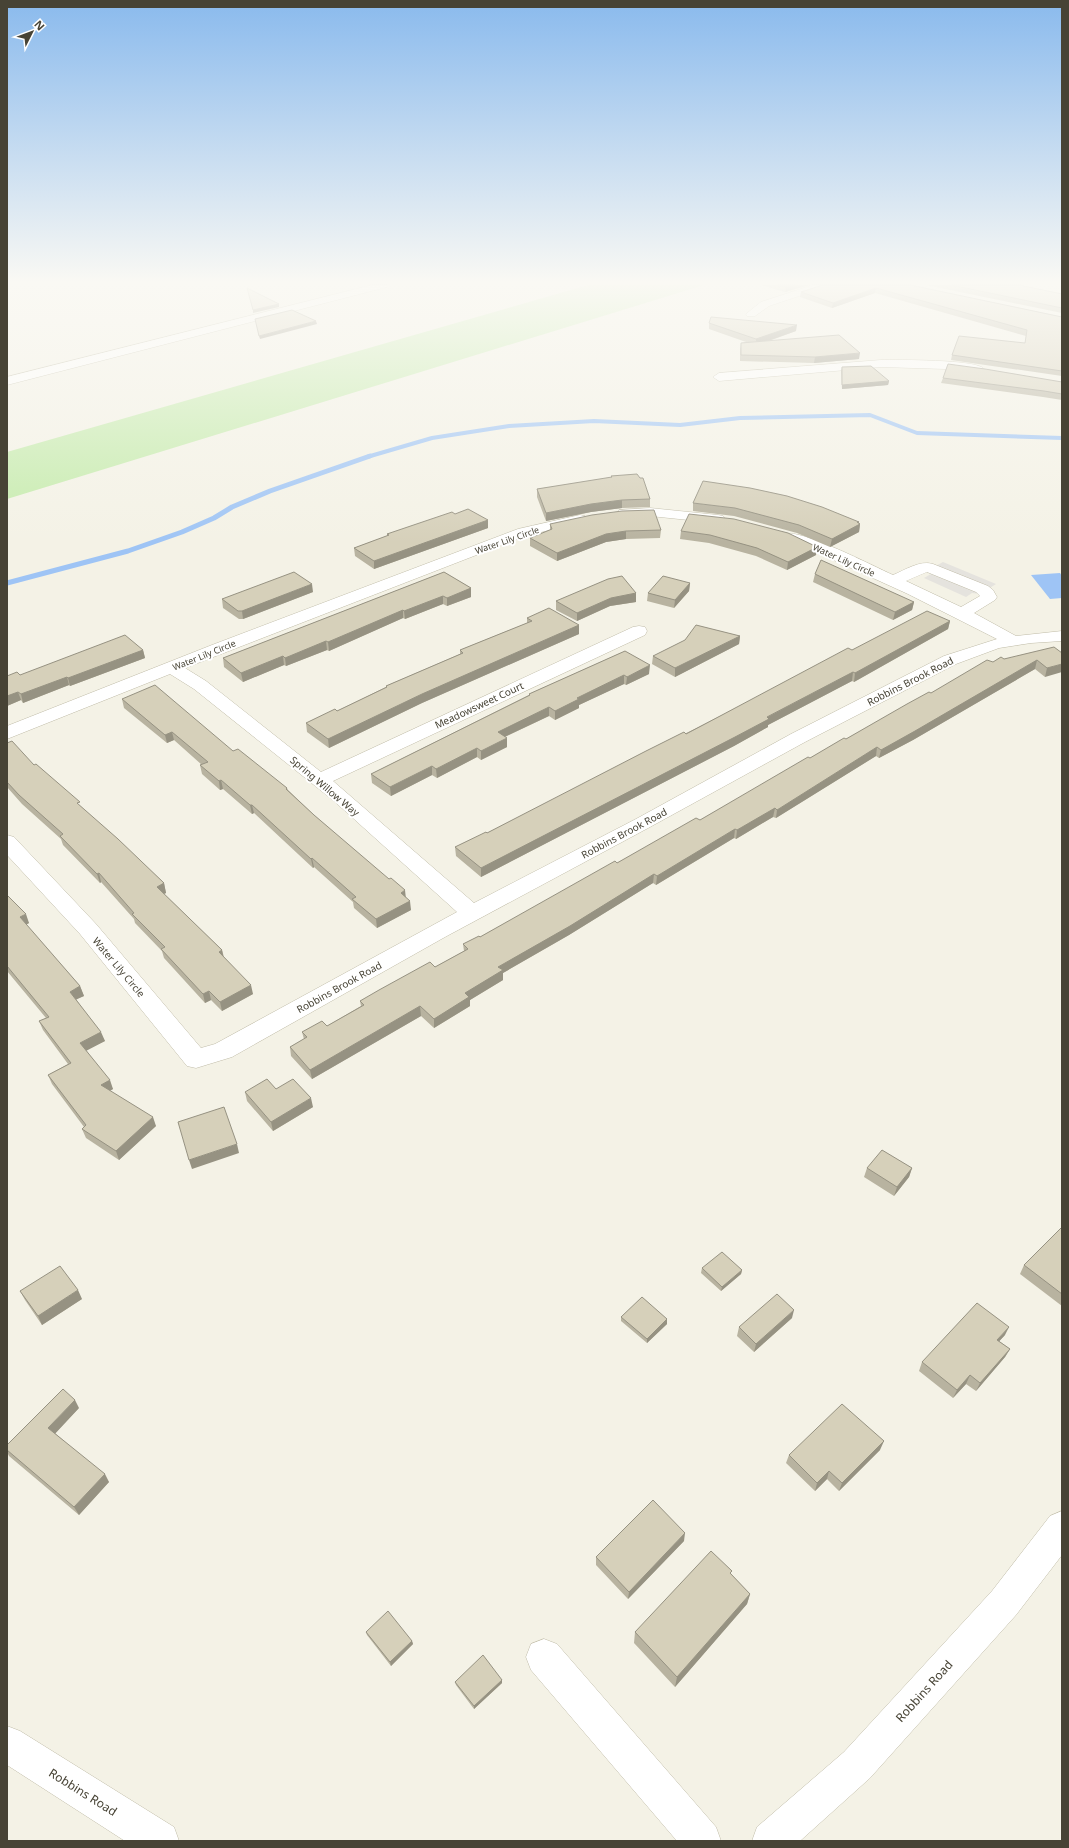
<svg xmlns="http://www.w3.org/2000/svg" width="1069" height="1848" font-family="'Noto Sans',sans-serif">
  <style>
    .green { fill: #c5ebac }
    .parking { fill: #e5e3de }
    .water { fill: #9ec4f5 }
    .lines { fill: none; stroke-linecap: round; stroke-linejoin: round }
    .stream-far1 { stroke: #9ec4f5; stroke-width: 4 }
    .stream { stroke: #9ec4f5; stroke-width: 5 }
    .minor-casing { stroke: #c0bca8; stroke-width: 1 }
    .minor { fill: #fff; fill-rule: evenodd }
    .wall { fill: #b8b3a0 }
    .shaded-wall { fill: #969282 }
    .building { fill: #d6d0ba; stroke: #969282 }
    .labels { text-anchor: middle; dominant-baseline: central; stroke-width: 4; stroke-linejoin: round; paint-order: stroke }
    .far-street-label { font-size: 9px; fill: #474335; stroke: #fff }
    .street-label { font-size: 10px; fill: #474335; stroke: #fff }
    .near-street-label { font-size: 12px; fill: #474335; stroke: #fff }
  </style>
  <rect width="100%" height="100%" fill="#f4f2e6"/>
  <path class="green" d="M588,285H704L7,499V452Z"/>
  <path class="parking" d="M943,562L996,584L980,594L972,593L966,597L924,578L931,574V573L925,572Z"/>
  <path class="water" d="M1060,573L1062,576V598L1050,599L1031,575Z"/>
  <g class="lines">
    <path class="stream-far1" d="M367,457L432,438L509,426L594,421L680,425L740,418L870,415L917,433L1062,438"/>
    <path class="stream" d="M7,583L128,551L182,532L214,518L232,507L270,491L370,456"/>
    <g class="minor-casing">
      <path id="minor" d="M372,285H388L387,287L7,385V377Z
        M813,285H827L826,287L769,306L755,316H747L746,314L761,302Z
        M881,360C896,360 977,359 984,369L978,373L946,369L881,367L719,381L713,377L719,373Z
        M650,508L718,515L723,516L725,519L723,522L718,523L650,516H619L617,513L619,510Z
        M580,515L585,516L587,519L585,522L528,535L185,668L206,681L321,772L633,627L639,626L645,627L647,631L645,635L333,781L474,903L636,819L791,734L944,656L997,639L908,594L818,553L785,540L783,537L785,534C802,529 873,566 893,575C905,570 920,560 933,564L988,586L993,590L997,597L995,600L974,613L1016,636L1062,631V641L1031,643L999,648L956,664L805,742L650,827L445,937L232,1057L196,1068L187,1066L80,934L7,855V835L14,837L96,924L201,1048L215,1044L457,912L334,801L194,689L170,674L7,739V726L212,645L518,529ZM927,572L976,592L980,596L961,607L906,581Z
        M1062,1511V1555L1016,1615L870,1778L800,1841H752L757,1827L844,1752L992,1591L1050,1516Z
        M544,1639L557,1644L716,1827L721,1841H677L531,1670L526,1657L531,1644Z
        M7,1726L20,1731L174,1827L179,1841H125L7,1765Z"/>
    </g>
    <use href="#minor" class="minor"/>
  </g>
  <path class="wall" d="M761,285H809L785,292Z
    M910,285L1062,317V376L951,360L952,355L1025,343L1026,336L875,293L832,308L800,297L801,292Z
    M926,285H1019L1062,294V313Z
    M709,323L796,331L769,341L859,359L814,363L740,361V349L741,343L746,342L709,329Z
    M842,367L889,381L888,385L842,389L841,371Z
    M943,378L1062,382V400L1043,397L941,383Z
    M611,476L650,499V507L622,508L591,512L546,521L537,497V489L611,478Z
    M693,503L859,522V523L860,524L859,532L830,547L797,533L734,516L693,511Z
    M488,520V528L374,569L355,556L354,548L387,536V534Z
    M550,524L661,530L660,538L626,539L606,542L557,561L530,546V538L550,530Z
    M681,531L817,547L816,555L787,570L756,556L709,543L680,539Z
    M444,572L471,588V597L447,606L443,604L405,619L403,618L329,651L327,650L286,666L284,665L243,682L224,667L223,658Z
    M815,574L914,602L912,610L893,620L813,582Z
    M690,583L689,591L674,608L647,601L648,593Z
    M313,592L243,619H239L223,608L222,599Z
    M636,593V602L610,606L577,621L556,610V601Z
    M527,618L579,625V634L422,703L329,748L307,732L306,723L337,711L386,687V686L460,654V650L527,623Z
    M950,621L948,629L854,682L852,681L768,725V727L734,746L481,877L456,856L455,847L487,833L852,650Z
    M740,636L739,644L675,677L652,664L653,656Z
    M143,650L145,658L70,686L69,685L23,703L21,700L7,706V676L20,675Z
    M625,651L649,674L626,685L624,684L579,705V708L555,720L549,716L505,737L507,747L481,760L477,757L437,778L432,775L391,796L372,783L371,774L529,695V694Z
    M1062,653L1045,677L1035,669L913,740L879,758L876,756L776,818L773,817L736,839L734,838L656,885L653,883L569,935L503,973V980L470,1000V1006L434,1028L421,1016L312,1079L291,1056L290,1047L304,1039L302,1032L327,1026L361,1006L360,1001L435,967L464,951L463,944L480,937L617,863L700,820L810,758L846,739L931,693L993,662L1004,659Z
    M122,699L233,751L287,788L288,790L314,815L406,897L411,910L377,928L354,908L353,902L314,867L313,868L254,813L252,814L223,789L220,790L202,774L200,765H202L174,740L167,743L124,708Z
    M7,743L34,765L81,807L164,883L166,893L164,894L222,950L224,957L253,994L222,1011L211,1000L205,1003L164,958L162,951L135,923L134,919L101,882L100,883L63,845L61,839L22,804L7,787Z
    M7,895L29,923L26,925L80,986L84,996L76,999L105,1041L86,1050L113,1089L110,1091L156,1126L119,1160L86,1138L82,1129L84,1127L52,1084L48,1075L68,1064L43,1030L39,1021L46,1018L7,971Z
    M276,1089L313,1107L273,1131L247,1101L245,1092Z
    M867,1168H912L909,1177L894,1196L864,1177Z
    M1062,1227V1306L1020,1274L1024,1265Z
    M702,1268L742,1270L741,1274L721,1291L701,1273Z
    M20,1291L82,1299L42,1325L25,1300Z
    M621,1317L667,1324L647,1343L621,1321Z
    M792,1318L754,1352L737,1336L739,1327Z
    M1005,1335L999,1341L1010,1349L1005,1357L976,1391L966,1384L953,1398L919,1371L922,1362Z
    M79,1408L55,1433L109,1482L79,1515L9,1456L7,1452V1445Z
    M880,1450L839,1491L827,1479L815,1491L786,1463L789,1455Z
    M684,1541L628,1599L596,1565V1557Z
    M731,1574L750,1594L747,1604L675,1687L634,1643L635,1632Z
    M366,1632L412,1641L413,1644L391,1666L367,1635Z
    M455,1682L502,1683L474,1709L456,1685Z"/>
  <path class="shaded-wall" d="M795,285H809L785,292L786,287Z
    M876,288L875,293L832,308L833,303Z
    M279,304V307L253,313V310Z
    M316,321L317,324L260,339L259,336Z
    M797,325L796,331L756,345V339Z
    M860,353L859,359L814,363L815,357Z
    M889,381L888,385L842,389V385Z
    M622,500V508L591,512L546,521V513L591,504Z
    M488,520V528L374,569V561Z
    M859,522L858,525L860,524L859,532L830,547L832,539Z
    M626,531V539L606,542L557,561V553L606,534Z
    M817,547L816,555L787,570L788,562Z
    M690,583L689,591L674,608L675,600Z
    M312,584L313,592L243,619L242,611Z
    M471,588V597L447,606V598Z
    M636,593V602L610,606L577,621V613L611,598Z
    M443,596V604L405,619L404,611Z
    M914,602L912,610L893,620L895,612Z
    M403,610V618L329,651L328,642Z
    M950,621L948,629L854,682L855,673Z
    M579,625V634L422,703L329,748L328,739L422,694Z
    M740,636L739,644L675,677V668Z
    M326,641L327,650L286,666L285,658Z
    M143,650L145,658L70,686L68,678Z
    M283,656L284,665L243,682L241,673Z
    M1037,660L1035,669L913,740L879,758L881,750Z
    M1062,664V672L1045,677L1047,668Z
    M650,665L649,674L626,685L627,677Z
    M853,672L852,681L768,725V727L734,746L481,877V868Z
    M624,675V684L579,705V708L555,720V711L577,698Z
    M67,677L69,685L23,703L21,694Z
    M18,692L21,700L7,706V696Z
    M549,707V716L498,740V732Z
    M172,732L174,740L167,743L165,735Z
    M507,738V747L481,760V751Z
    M877,747L876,756L776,818L777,810Z
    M477,748V757L437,778L436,769Z
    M432,766V775L391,796L390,787Z
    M221,780L223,789L220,790L219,781Z
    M250,805H252L254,813L252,814Z
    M775,808L773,817L736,839L737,830Z
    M735,829L734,838L656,885L657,876Z
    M312,858L314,867L313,868L311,859Z
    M99,873L101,882L100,883L97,874Z
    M654,874L653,883L569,935L503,973V980L470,1000V1006L434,1028V1019L465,993L498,967Z
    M164,883L166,893L159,896L157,887Z
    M405,890L406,899L401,893Z
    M410,901L411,910L377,928L376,919Z
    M26,914L29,923L23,926L20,917Z
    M222,950L224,960L219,952Z
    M251,985L253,994L222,1011L220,1002Z
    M80,986L84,996L73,1001L70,992Z
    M209,991L211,1000L205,1003L203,994Z
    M420,1006L421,1016L312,1079L310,1070Z
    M101,1032L105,1041L84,1052L80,1043Z
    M110,1080L113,1089L104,1094L101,1085Z
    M311,1098L313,1107L273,1131L271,1122Z
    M153,1117L156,1126L119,1160L116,1151Z
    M237,1144L239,1153L192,1169L189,1160Z
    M912,1168L909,1177L894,1196L897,1187Z
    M742,1270L741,1274L721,1291L722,1287Z
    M78,1290L82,1299L42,1325L38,1316Z
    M794,1310L792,1318L754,1352L756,1344Z
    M667,1319V1324L647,1343V1339Z
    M1009,1327L1005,1335L993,1348L997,1340Z
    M1010,1349L1005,1357L976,1391L980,1383Z
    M970,1375L966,1384L953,1398L957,1390Z
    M75,1400L79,1408L53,1436L48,1428Z
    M884,1441L880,1450L839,1491L842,1483Z
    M829,1471L827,1479L815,1491L817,1483Z
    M105,1474L109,1482L79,1515L74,1507Z
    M685,1533L684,1541L628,1599L629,1592Z
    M750,1594L747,1604L675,1687L677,1677Z
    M412,1641L413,1644L391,1666L390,1662Z
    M502,1680V1683L474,1709V1706Z"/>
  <path class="building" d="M777,285H795L786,287Z
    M823,285H910L1062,317V371L952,355L959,336L1025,343L1027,330L876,288L833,303L801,292Z
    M951,285H1019L1062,294V308Z
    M247,288L279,304L253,310Z
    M292,310L316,321L259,336L255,319Z
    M711,317L797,325L756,339L709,323Z
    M839,335L860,353L815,357L741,355V343Z
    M948,364L985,369L1062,382V394L1044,391L943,378Z
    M871,366L889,381L842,385V367Z
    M637,474L640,478H643L650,499L622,500L591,504L546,513L537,489L612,477L611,476Z
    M703,481L750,488L787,496L822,507L859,522H857L860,524L832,539L799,525L735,508L693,503Z
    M468,509L488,520L374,561L354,548L389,535L387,534L452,512L455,514Z
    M654,510L661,530L626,531L606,534L557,553L530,538L552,529L550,524L592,515L622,511Z
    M689,514L734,519L788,533L817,547L788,562L757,548L710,535L681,531Z
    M821,560L914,602L895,612L815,574Z
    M294,572L312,584L242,611H238L222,599Z
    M444,572L471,588L447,598L443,596L404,611L403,610L328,642L326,641L285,658L283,656L241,673L223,658Z
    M622,576L636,593L611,598L577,613L556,601L608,579Z
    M663,576L690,583L675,600L648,593Z
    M549,608L579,625L422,694L328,739L306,723L335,709L337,711L387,687L386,686L463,653L460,650L532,621L527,618Z
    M927,611L950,621L855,673L853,672L767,717L769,719L735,737L481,868L455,847L486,832L487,833L646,751L684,732L686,734L722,715L848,648L852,650Z
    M696,625L740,636L675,668L653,656L685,640Z
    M125,635L143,650L68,678L67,677L21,694L18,692L7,696V676L17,672L20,675Z
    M1054,647L1062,653V664L1047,668L1037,660L915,731L881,750L877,747L777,810L775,808L737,830L735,829L657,876L654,874L570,926L498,967L503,970L465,993L469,997L434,1019L420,1006L310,1070L290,1047L307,1037L302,1032L322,1021L327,1026L364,1005L360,1001L379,990L430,962L435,967L468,949L463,944L479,936L480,937L615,861L617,863L696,818L700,820L808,757L810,758L844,738L846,739L907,704L929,692L931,693L987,660L993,662L1001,657L1004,659Z
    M625,651L650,665L627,677L624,675L577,698L579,699L555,711L549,707L498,732L507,738L481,751L477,748L436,769L432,766L390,787L371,774L530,695L529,694Z
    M155,685L233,751L238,749L287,788L286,789L314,815L389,879L391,878L405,890L401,893L410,901L376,919L352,899L356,897L312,858L311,859L252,805H250L221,780L219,781L200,765L208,762L172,732L165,735L122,699Z
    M12,741L34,765L36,764L80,802L77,803L118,839L164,883L157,887L222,950L219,952L251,985L220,1002L209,991L203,994L161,949L165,947L132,914L134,913L99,873L97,874L60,836L63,834L19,795L7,782V743Z
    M7,895L26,914L20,917L80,986L70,992L101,1032L80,1043L110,1080L101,1085L153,1117L116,1151L82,1129L86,1125L48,1075L71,1063L39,1021L49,1017L7,966Z
    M267,1079L276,1089L293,1079L311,1098L271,1122L245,1092Z
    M224,1107L237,1144L189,1160L178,1122Z
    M882,1150L912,1168L897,1187L867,1168Z
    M1062,1227V1294L1024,1265Z
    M722,1252L742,1270L722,1287L702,1268Z
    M60,1266L78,1290L38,1316L20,1291Z
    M777,1294L794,1310L756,1344L739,1327Z
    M642,1297L667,1319L647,1339L621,1317Z
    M977,1303L1009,1327L997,1340L1010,1349L980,1383L970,1375L957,1390L922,1362Z
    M63,1389L75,1400L48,1428L105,1474L74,1507L7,1450V1445Z
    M842,1404L884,1441L842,1483L829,1471L817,1483L789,1455Z
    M653,1500L685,1533L629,1592L596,1557Z
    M711,1551L732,1571L730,1573L750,1594L677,1677L635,1632Z
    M388,1611L412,1641L390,1662L366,1632Z
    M483,1655L502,1680L474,1706L455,1682Z"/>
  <linearGradient id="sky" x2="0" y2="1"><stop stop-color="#8abaed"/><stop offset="0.52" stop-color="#faf9f4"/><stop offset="1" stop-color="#faf9f4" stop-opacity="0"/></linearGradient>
  <rect width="1069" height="543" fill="url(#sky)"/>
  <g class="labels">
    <g class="far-street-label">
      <text transform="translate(507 540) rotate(-19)">Water Lily Circle</text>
      <text transform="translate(844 560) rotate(24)">Water Lily Circle</text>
      <text transform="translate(204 655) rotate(-22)">Water Lily Circle</text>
    </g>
    <g class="street-label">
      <text transform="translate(910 681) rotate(-27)">Robbins Brook Road</text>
      <text transform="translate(479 705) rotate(-25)">Meadowsweet Court</text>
      <text transform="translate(325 786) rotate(40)">Spring Willow Way</text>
      <text transform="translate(624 833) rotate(-28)">Robbins Brook Road</text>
      <text transform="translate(119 967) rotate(50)">Water Lily Circle</text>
      <text transform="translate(339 987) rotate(-29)">Robbins Brook Road</text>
    </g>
    <g class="near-street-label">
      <text transform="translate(924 1691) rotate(-48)">Robbins Road</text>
      <text transform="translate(83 1792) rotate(32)">Robbins Road</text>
    </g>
  </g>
  <rect width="1069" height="1848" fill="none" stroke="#474335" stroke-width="16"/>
  <g transform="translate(32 32) rotate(48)" stroke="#ffffff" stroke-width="3" paint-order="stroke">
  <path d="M0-3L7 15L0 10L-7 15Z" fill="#474335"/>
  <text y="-6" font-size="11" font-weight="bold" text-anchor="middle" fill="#474335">N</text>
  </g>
</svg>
